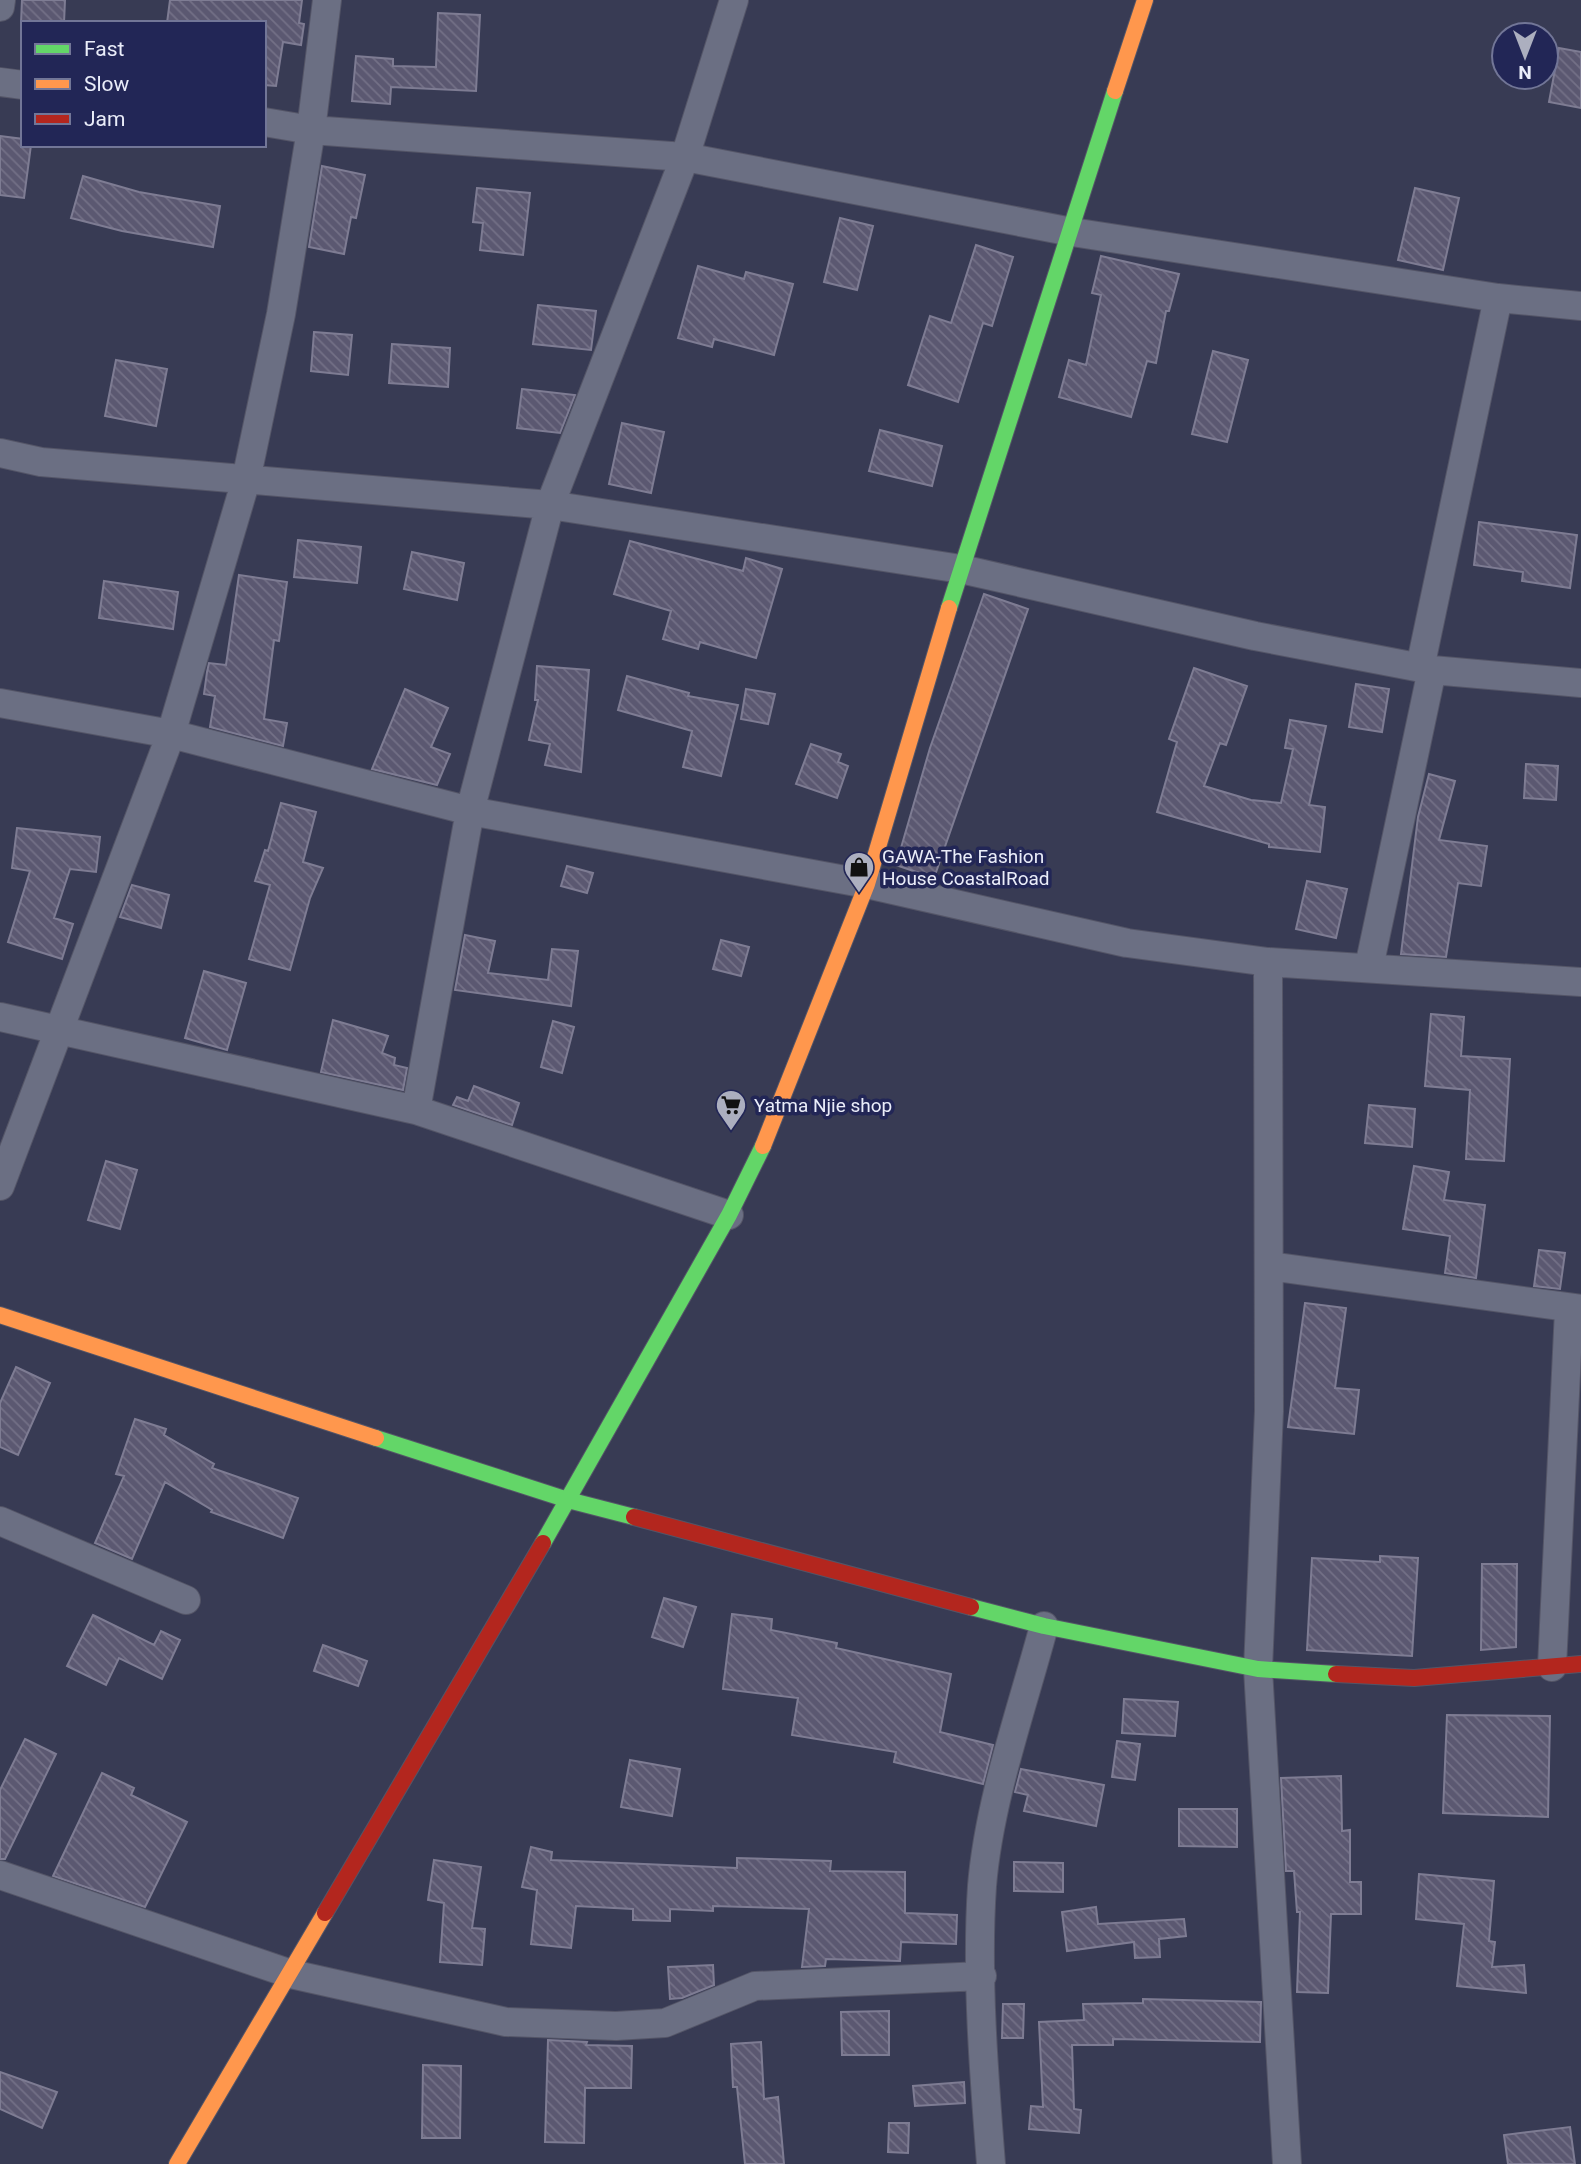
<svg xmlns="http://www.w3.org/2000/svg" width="1581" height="2164" font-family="Roboto,sans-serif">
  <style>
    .building { fill: url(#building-back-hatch); stroke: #7e7c93; stroke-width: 2 }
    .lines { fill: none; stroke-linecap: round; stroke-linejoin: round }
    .street-casing { stroke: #545567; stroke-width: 30 }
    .fast-casing { stroke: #545567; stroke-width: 18 }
    .slow-casing { stroke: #545567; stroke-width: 18 }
    .jam-casing { stroke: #545567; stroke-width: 18 }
    .street { stroke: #6b6f83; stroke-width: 28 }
    .fast { stroke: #63d668; stroke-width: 16 }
    .slow { stroke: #ff974d; stroke-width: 16 }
    .jam { stroke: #b3261e; stroke-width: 16 }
    .labels { text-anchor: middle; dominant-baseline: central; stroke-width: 7; stroke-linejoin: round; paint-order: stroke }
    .poi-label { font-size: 19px; fill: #eaedf9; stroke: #222656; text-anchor: start }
  </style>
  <defs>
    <pattern id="building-back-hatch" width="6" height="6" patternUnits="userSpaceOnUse" patternTransform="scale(1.75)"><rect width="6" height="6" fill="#5b5871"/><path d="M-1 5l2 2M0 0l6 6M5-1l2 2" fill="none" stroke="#737086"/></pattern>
  </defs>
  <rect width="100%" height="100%" fill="#383b54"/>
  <path class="building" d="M22,0H65L64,23H21Z
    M170,0H302L299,23L304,24L301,45L283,42L276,86L264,85V23H167Z
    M438,13L480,15L476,91L391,87L390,104L352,101L356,56L393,59V66L436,67Z
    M1559,48L1581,52V108L1549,102Z
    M0,136L23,139V145H31L24,198L0,195Z
    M322,166L365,175L356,218L351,217L344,254L309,247Z
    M83,176L139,192L220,206L213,247L122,231L71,218Z
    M477,188L530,193L523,255L480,250L483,223L473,222Z
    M1415,188L1459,198L1443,270L1398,260Z
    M840,218L873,226L857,290L824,282Z
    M976,245L1013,257L992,326L983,323L958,402L908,385L930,316L951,323Z
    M1101,256L1179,274L1169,311H1166L1156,363L1147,361L1131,417L1059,397L1069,360L1086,365L1101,295L1092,293Z
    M698,266L744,279L746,272L793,284L774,355L714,339L712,347L678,338Z
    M538,305L596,311L591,350L533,344Z
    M314,332L352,335L348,375L311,371Z
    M392,344L450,348L448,387L389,383Z
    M1213,351L1248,360L1227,442L1192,434Z
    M116,360L167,369L156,426L105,416Z
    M522,389L575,395L560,433L517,428Z
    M622,423L664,432L651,493L609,484Z
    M880,430L942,446L932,486L869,471Z
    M1479,522L1577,535L1570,588L1522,581L1523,572L1474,565Z
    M298,540L361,547L357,583L294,577Z
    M630,541L743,571L746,558L782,569L756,658L700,642L698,649L663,639L671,611L614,594Z
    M412,552L464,563L457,600L404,589Z
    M239,575L287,582L279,641L274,640L264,719L287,723L283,746L210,727L215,696L204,694L207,672L209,663L226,665Z
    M104,581L178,592L173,629L99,618Z
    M984,594L1028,609L934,878L896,865L930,748Z
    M537,666L589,670L581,772L545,765L550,744L529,740L538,700H535Z
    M1194,668L1247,686L1226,745L1220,743L1204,786L1251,800L1281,803L1293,749L1285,748L1290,720L1326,726L1309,805L1325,807L1320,852L1269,847V844L1157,812L1177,742L1169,739Z
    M627,676L689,693L688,696L738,705L721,776L683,767L692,731L618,710Z
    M1356,684L1389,689L1382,732L1349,727Z
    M405,689L448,708L431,747L450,754L437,785L372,769Z
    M746,689L775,694L768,724L741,719Z
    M811,744L841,754L838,762L848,766L837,798L796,784Z
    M1526,764L1558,766L1556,800L1524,798Z
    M1429,774L1455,781L1439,840L1487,846L1481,886L1458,883L1446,957L1401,954L1418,817Z
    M281,803L316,812L303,862L323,868L310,898L290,970L249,959L270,885L255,881L265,850L268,851Z
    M17,828L100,837L96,872L70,869L54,918L73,924L62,959L8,942L30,871L12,868Z
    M567,866L593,873L587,893L561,886Z
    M1307,881L1347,889L1336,938L1296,929Z
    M132,885L169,895L161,928L120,917Z
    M465,935L495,941L488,973L548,980L552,949L578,951L571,1006L455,990Z
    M721,940L749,947L741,976L713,969Z
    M204,971L246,983L227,1050L185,1038Z
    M1431,1014L1464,1017L1461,1056L1510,1059L1504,1161L1466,1159L1470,1090L1425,1086Z
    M333,1020L388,1036L382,1053L395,1058L394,1065L407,1068L403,1090L321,1072Z
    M553,1021L574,1027L562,1073L541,1067Z
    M474,1086L519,1103L512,1125L453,1105L457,1097L468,1101Z
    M1369,1105L1415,1109L1412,1147L1365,1143Z
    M106,1161L137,1170L120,1229L88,1220Z
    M1414,1166L1449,1172L1444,1200L1485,1205L1476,1278L1445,1273L1450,1236L1403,1229Z
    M1539,1250L1565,1253L1560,1289L1534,1286Z
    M1305,1303L1346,1308L1335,1388L1359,1390L1354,1434L1288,1427Z
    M16,1367L50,1383L18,1455L0,1447V1403Z
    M135,1419L166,1429L164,1435L214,1464L212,1468L298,1498L283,1538L211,1512L212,1510L165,1482L132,1559L95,1543L124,1476L116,1474Z
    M1380,1556L1418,1558L1412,1656L1307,1650L1312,1558L1380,1562Z
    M1482,1564H1517L1516,1647L1481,1650Z
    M664,1598L696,1607L683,1647L652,1637Z
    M732,1614L772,1619L771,1630L837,1643L836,1648L951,1674L940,1732L993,1745L983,1784L894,1762L896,1752L792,1735L798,1698L723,1689Z
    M93,1615L154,1645L161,1631L180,1640L162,1679L119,1658L106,1685L67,1666Z
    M323,1645L367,1661L358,1686L314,1671Z
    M1124,1699L1178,1702L1175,1736L1122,1733Z
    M1447,1715L1550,1716L1548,1817L1443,1813Z
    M25,1739L56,1754L5,1859H0V1790Z
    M1117,1741L1140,1744L1135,1780L1112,1777Z
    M630,1760L680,1769L672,1816L621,1807Z
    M1021,1769L1104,1785L1096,1826L1024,1811L1028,1795L1015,1792Z
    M102,1773L134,1788L131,1795L187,1822L145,1907L53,1876Z
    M1341,1776L1342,1831L1350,1830V1882H1361V1914H1331L1328,1993L1297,1992L1300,1912H1297L1294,1871H1286L1281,1778Z
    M1179,1809H1237V1847L1179,1846Z
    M531,1847L552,1852L551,1860L737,1868V1858L831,1861L830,1871L905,1872V1913L957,1915L956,1944L901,1942L900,1961L826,1959L825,1966L802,1967L809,1909L713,1906V1911L670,1909V1921L633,1920V1909L576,1906L571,1948L531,1944L537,1890L522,1887Z
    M434,1860L481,1867L472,1928L485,1929L482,1965L440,1962L444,1903L428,1900Z
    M1014,1862L1063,1863V1892L1014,1891Z
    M1419,1874L1494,1881L1489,1941L1495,1942L1492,1967L1524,1965L1526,1993L1457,1986L1464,1924L1416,1919Z
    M1096,1907L1098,1924L1184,1919L1186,1936L1159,1939L1160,1957L1135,1958L1134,1942L1067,1951L1062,1912Z
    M713,1965L714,1985L682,1998L670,1999L668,1967Z
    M1143,1999L1261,2002L1260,2042L1113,2039V2045H1072L1074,2109L1081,2110L1079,2133L1029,2129L1031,2106L1043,2107L1039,2022L1084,2020L1083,2004L1143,2003Z
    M1003,2004H1024L1023,2038H1002Z
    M889,2011V2055H842L841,2012Z
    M548,2040L587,2042L586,2045L632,2046L631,2088H585L584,2143L545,2142Z
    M761,2042L764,2099L778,2097L784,2164H745L737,2087H733L731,2044Z
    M423,2065L461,2066L460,2138H422Z
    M0,2072L57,2092L42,2128L0,2109Z
    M964,2082L965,2103L915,2106L913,2086Z
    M889,2123H909L908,2153L888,2152Z
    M1570,2127L1575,2164H1508L1504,2135Z"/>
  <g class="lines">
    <g class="street-casing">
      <path id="street" d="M0,7L1,0
        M0,82L23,85
        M264,122L311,130L685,157L1072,232L1498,298L1581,306
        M0,453L41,462L550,505L961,569L1255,636L1432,670L1581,683
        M1420,668L1498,298
        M0,703L171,734L470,811L867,884L1127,943L1268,962L1581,982
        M1268,962L1269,1411L1258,1669L1287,2164
        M1369,967L1432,670
        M0,1017L416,1110L729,1215
        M416,1110L470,811L550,505L685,157L734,0
        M0,1186L171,734L246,480L281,314L311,130L327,0
        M1270,1266L1581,1309
        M0,1521L186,1600
        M1552,1667L1569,1310
        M0,1875L291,1974L506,2022L616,2026L665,2023L755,1986L982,1976
        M991,2164C984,2076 976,1974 982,1886C989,1800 1022,1709 1044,1626"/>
    </g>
    <g class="fast-casing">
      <path id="fast" d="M949,608L1115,91
        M376,1438L568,1500L634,1517
        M543,1543L729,1215L763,1146
        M971,1607L1044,1626L1258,1669L1336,1674"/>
    </g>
    <g class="slow-casing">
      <path id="slow" d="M1115,91L1145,0
        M763,1146L867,884L949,608
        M0,1315L376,1438
        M177,2164L325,1913"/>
    </g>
    <g class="jam-casing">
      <path id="jam" d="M634,1517L971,1607
        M1336,1674L1414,1678L1581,1664
        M325,1913L543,1543"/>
    </g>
    <use href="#street" class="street"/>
    <use href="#fast" class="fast"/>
    <use href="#slow" class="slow"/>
    <use href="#jam" class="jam"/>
  </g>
  <defs>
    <g id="shop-pin" transform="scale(1.575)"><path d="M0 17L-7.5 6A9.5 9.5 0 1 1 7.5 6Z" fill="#acafbf" stroke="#222656"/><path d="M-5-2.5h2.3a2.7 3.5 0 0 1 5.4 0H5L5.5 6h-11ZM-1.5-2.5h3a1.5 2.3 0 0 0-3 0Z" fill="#111"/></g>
    <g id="supermarket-pin" transform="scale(1.575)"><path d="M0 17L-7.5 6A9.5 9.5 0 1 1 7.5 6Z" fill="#acafbf" stroke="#222656"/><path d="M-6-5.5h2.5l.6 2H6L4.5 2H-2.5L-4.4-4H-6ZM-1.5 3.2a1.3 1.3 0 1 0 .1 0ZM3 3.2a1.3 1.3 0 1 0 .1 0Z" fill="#111"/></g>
  </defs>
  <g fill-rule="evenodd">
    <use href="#shop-pin" x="859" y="867"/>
    <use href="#supermarket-pin" x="731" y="1105"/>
  </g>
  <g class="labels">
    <g class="poi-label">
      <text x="882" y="856">GAWA-The Fashion<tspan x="882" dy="22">House CoastalRoad</tspan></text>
      <text x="754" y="1105">Yatma Njie shop</text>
    </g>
  </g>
  <rect x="21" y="21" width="245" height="126" fill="#222656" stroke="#727697" stroke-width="2"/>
  <rect x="35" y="44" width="35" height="10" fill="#63d668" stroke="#727697" stroke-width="2"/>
  <text x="84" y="56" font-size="21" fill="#eaedf9">Fast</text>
  <rect x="35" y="79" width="35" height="10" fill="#ff974d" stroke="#727697" stroke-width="2"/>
  <text x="84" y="91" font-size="21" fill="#eaedf9">Slow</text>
  <rect x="35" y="114" width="35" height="10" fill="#b3261e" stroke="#727697" stroke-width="2"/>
  <text x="84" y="126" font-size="21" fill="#eaedf9">Jam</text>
  <g transform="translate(1525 56) rotate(180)"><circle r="33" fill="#222656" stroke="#727697" stroke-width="2"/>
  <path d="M0-5L12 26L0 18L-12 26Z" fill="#acafbf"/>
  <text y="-10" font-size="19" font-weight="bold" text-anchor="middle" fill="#eaedf9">N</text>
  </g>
</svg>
